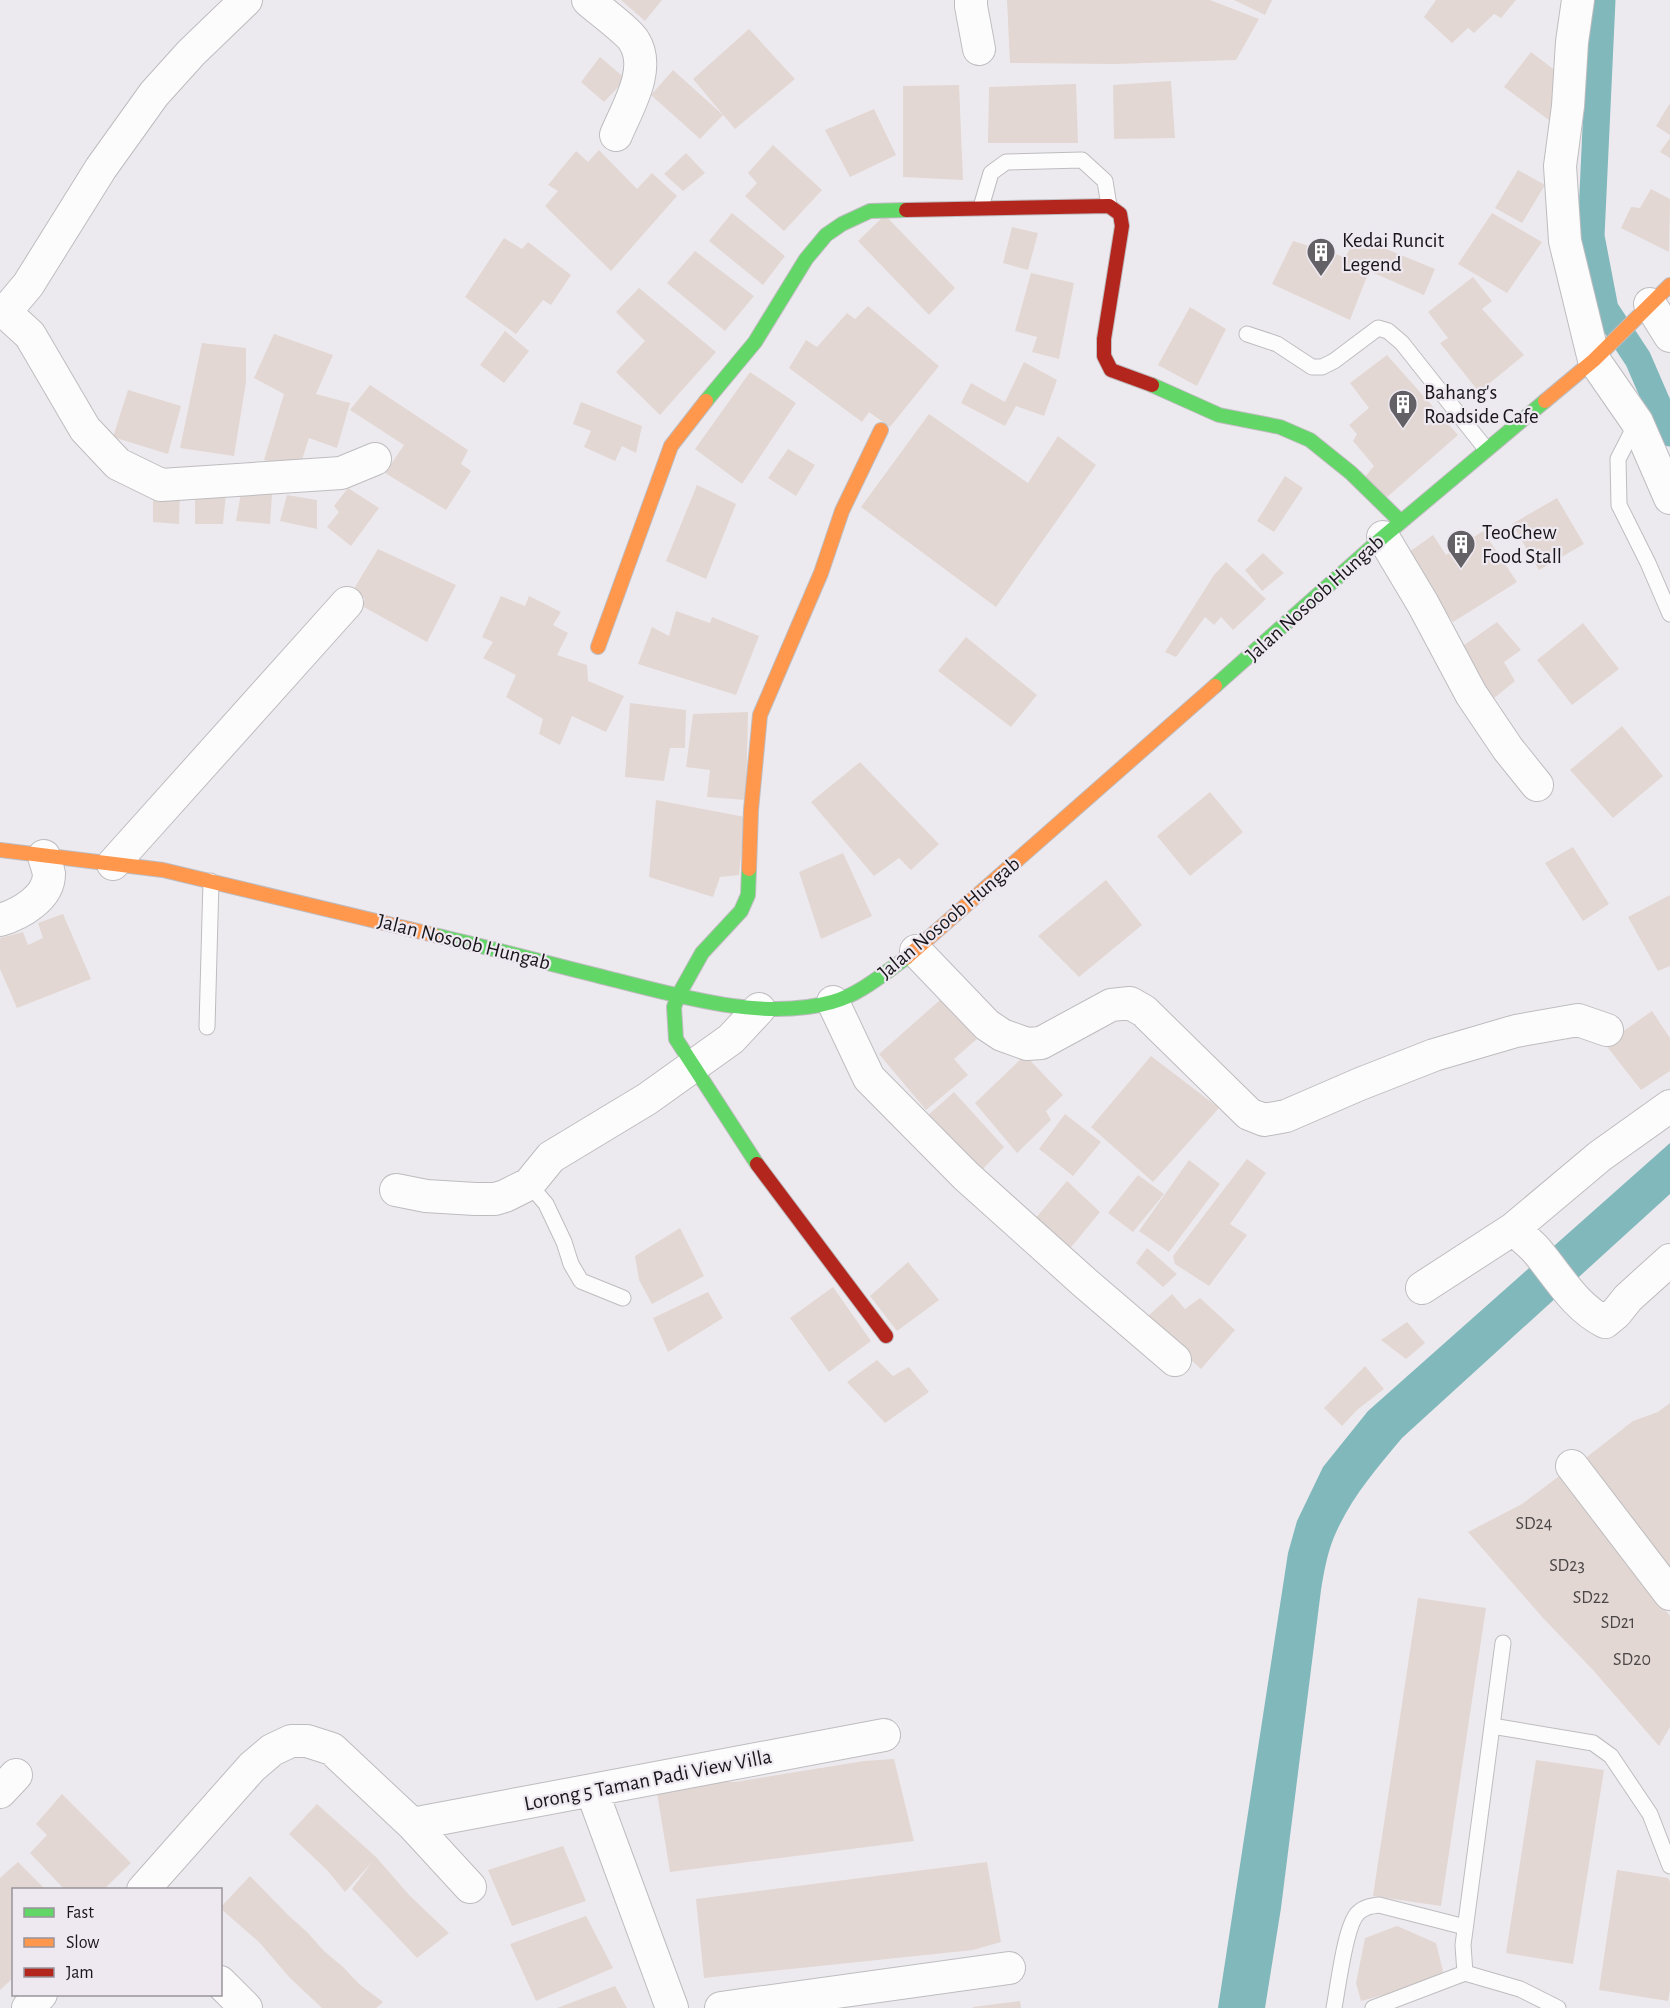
<svg xmlns="http://www.w3.org/2000/svg" width="1670" height="2008" font-family="'Alegreya Sans',sans-serif">
  <style>
    .water { fill: #81b8bc }
    .lines { fill: none; stroke-linecap: round; stroke-linejoin: round }
    .canal { stroke: #81b8bc; stroke-width: 27 }
    .building { fill: #e2d7d2 }
    .lane-casing { stroke: #bebcbf; stroke-width: 17 }
    .street-casing { stroke: #bebcbf; stroke-width: 34 }
    .fast-casing { stroke: #bebcbf; stroke-width: 16 }
    .slow-casing { stroke: #bebcbf; stroke-width: 16 }
    .jam-casing { stroke: #bebcbf; stroke-width: 16 }
    .lane { stroke: #fcfcfd; stroke-width: 15 }
    .street { stroke: #fcfcfd; stroke-width: 32 }
    .fast { stroke: #63d668; stroke-width: 14 }
    .slow { stroke: #ff974d; stroke-width: 14 }
    .jam { stroke: #b3261e; stroke-width: 14 }
    .labels { text-anchor: middle; dominant-baseline: central; stroke-width: 4.5; stroke-linejoin: round; paint-order: stroke }
    .number-label { font-size: 18px; fill: #4b4748 }
    .poi-label { font-size: 21px; fill: #19171a; stroke: #eee8f1; text-anchor: start }
    .street-label { font-size: 21px; fill: #19171a; stroke: #eee8f1 }
  </style>
  <rect width="100%" height="100%" fill="#edeaef"/>
  <path class="water" d="M1670,1143V1194L1402,1438C1376,1469 1350,1499 1334,1537C1327,1554 1324,1572 1321,1590L1281,1908L1265,2008H1218L1288,1553L1297,1521L1323,1467L1368,1411Z"/>
  <g class="lines">
    <path class="canal" d="M1602,0L1591,236L1605,309L1638,359L1670,433"/>
  </g>
  <path class="building" d="M621,0H662L645,21Z
    M1007,0H1210L1259,19L1236,60L1115,64L1010,63Z
    M1234,0H1272L1265,15Z
    M1436,0H1516L1501,18L1494,14L1474,33L1468,28L1452,43L1424,17Z
    M749,29L795,79L735,129L693,79Z
    M1531,52L1561,75L1553,123L1504,87Z
    M600,57L626,79L604,102L581,82Z
    M673,70L723,115L700,139L651,95Z
    M1171,81L1175,138L1114,139L1113,85Z
    M1076,84L1078,143H988L989,87Z
    M959,85L963,180L903,177V86Z
    M1670,103V135L1656,126Z
    M874,109L896,155L850,177L825,130Z
    M1670,138V158L1660,152Z
    M773,145L822,190L784,231L745,196L757,183L748,173Z
    M599,150L637,189L652,173L677,196L611,271L545,206L558,191L548,185L576,151L588,162Z
    M686,153L705,173L683,191L664,174Z
    M1518,170L1545,185L1522,223L1495,208Z
    M1651,189L1670,199L1669,252L1621,228L1631,207L1640,208Z
    M732,213L785,256L763,285L709,241Z
    M1492,213L1542,242L1507,293L1458,264Z
    M885,215L955,288L929,315L858,241Z
    M1012,227L1038,233L1028,270L1003,263Z
    M1357,237L1435,269L1424,295L1369,271L1350,320L1272,284L1293,241L1345,257Z
    M504,238L522,249L528,242L571,275L551,305L543,300L516,334L465,297Z
    M695,251L754,296L725,331L667,283Z
    M1031,273L1074,283L1059,359L1032,352L1037,337L1015,331Z
    M1473,277L1492,301L1482,309L1524,355L1479,392L1440,343L1448,338L1428,312Z
    M639,288L716,352L660,415L616,372L645,341L616,312Z
    M868,306L939,366L890,427L869,412L862,422L789,368L806,340L817,347L847,313L855,319Z
    M1190,307L1226,329L1197,386L1158,365Z
    M505,331L529,351L504,383L480,365Z
    M274,334L333,355L316,394L350,403L337,448L309,438L300,466L264,460L284,394L254,378Z
    M202,343L246,348V382L234,456L180,448Z
    M1387,355L1458,435L1386,498L1365,477L1374,466L1353,441L1357,434L1349,425L1369,408L1350,383Z
    M1024,362L1057,380L1044,416L1016,406L1005,426L961,403L971,383L1005,402Z
    M750,372L796,403L742,484L695,449Z
    M370,385L468,450L461,464L471,471L446,510L385,473L404,445L350,410Z
    M128,390L181,406L168,454L113,437Z
    M581,402L642,426L636,453L622,446L615,461L584,447L591,431L573,424Z
    M929,414L1028,483L1058,436L1096,465L996,607L861,507Z
    M788,449L815,465L796,496L768,478Z
    M1285,476L1303,488L1274,532L1257,521Z
    M697,485L736,504L706,579L666,561Z
    M348,488L379,508L351,546L327,527L339,512L334,506Z
    M241,493L272,494L270,524L236,521Z
    M153,494H180L179,524L153,522Z
    M226,494L223,524H195V497Z
    M287,495L317,500V529L280,521Z
    M1557,498L1584,544L1539,570L1512,524Z
    M1483,531L1517,582L1453,622L1405,555L1433,535L1446,555Z
    M378,549L456,585L427,642L362,606L365,599L352,592Z
    M1263,553L1284,573L1262,591L1245,570Z
    M1226,562L1266,599L1233,630L1221,617L1214,625L1205,617L1176,657L1165,652L1214,575Z
    M501,596L525,606L529,596L561,612L553,625L568,633L557,655L587,665L588,681L624,696L606,732L572,716L560,745L539,734L543,719L506,697L516,675L483,658L493,642L482,637Z
    M676,611L710,623L712,617L759,636L736,695L638,664L652,627L669,636Z
    M1497,622L1521,650L1504,662L1515,681L1493,699L1457,650Z
    M1583,623L1619,669L1572,705L1537,660Z
    M966,637L1037,695L1011,727L938,671Z
    M630,703L686,710L685,748H670L664,781L625,777Z
    M748,712L746,800L707,797L710,770L686,767L693,714Z
    M1622,726L1663,776L1613,818L1570,770Z
    M860,762L939,844L911,870L899,858L874,876L811,802Z
    M1210,792L1243,832L1190,876L1157,836Z
    M656,800L745,817L739,875L720,877L713,897L649,877Z
    M1573,847L1609,904L1583,921L1545,863Z
    M843,853L872,916L821,939L799,872Z
    M1106,880L1142,925L1079,977L1038,936Z
    M1670,895V966L1658,971L1628,917Z
    M63,914L91,979L17,1008L0,969V938L23,932L28,945L43,938L38,923Z
    M940,1000L977,1039L954,1059L968,1075L926,1110L879,1054Z
    M1652,1011L1670,1038V1071L1641,1090L1605,1044Z
    M1025,1055L1063,1095L1046,1111L1051,1120L1017,1153L975,1103Z
    M1151,1056L1219,1108L1153,1182L1091,1127Z
    M954,1092L1004,1147L977,1175L925,1118Z
    M1065,1114L1101,1142L1073,1176L1039,1149Z
    M1247,1159L1266,1173L1230,1224L1247,1235L1209,1286L1175,1264L1173,1256Z
    M1189,1160L1220,1184L1169,1252L1139,1231Z
    M1138,1175L1164,1194L1133,1232L1108,1213Z
    M1067,1181L1100,1212L1068,1251L1034,1220Z
    M680,1228L704,1276L652,1304L639,1280L635,1256Z
    M1147,1248L1177,1274L1163,1287L1136,1263Z
    M908,1262L939,1300L897,1331L870,1296Z
    M833,1287L871,1341L829,1372L790,1318Z
    M708,1292L723,1318L668,1352L653,1318Z
    M1172,1294L1185,1309L1200,1298L1235,1330L1201,1369L1145,1319Z
    M1407,1322L1425,1343L1406,1359L1381,1340Z
    M877,1360L893,1376L909,1367L929,1392L885,1423L847,1382Z
    M1365,1366L1384,1389L1357,1410L1342,1426L1324,1408Z
    M1670,1403V1575L1583,1460L1633,1421L1658,1412Z
    M1562,1474L1670,1616V1727L1659,1746L1593,1670L1543,1618L1468,1532L1522,1504Z
    M1418,1598L1486,1608L1441,1906L1373,1896Z
    M894,1759L914,1841L670,1872L657,1793L708,1782H735L864,1761Z
    M1536,1760L1604,1770L1573,1964L1506,1953Z
    M62,1794L131,1863L103,1890H65L30,1853L47,1835L36,1824Z
    M317,1804L376,1857L410,1896L449,1933L417,1958L352,1889L372,1862L345,1892L327,1870L289,1834Z
    M563,1846L586,1901L512,1926L488,1870Z
    M18,1862L46,1890H14V1977L0,1990V1878Z
    M987,1862L1001,1942L973,1950L704,1978L696,1899Z
    M1617,1870L1668,1878L1670,1882V1990L1668,2001L1599,1990Z
    M250,1876L288,1915L307,1932L324,1951L343,1967L359,1984L383,2002L376,2008H322L290,1978L259,1942L220,1908Z
    M586,1916L613,1968L536,2001L510,1944Z
    M1397,1926L1436,1943L1443,1971L1438,1980L1361,2001L1356,1983L1365,1938Z
    M615,1986L627,2008H557Z
    M1020,2001L1021,2008H973V2007Z"/>
  <g class="lines">
    <g class="lane-casing">
      <path id="lane" d="M981,207L991,173L1006,162L1082,160L1105,181L1109,206
        M1247,334L1277,344L1312,367H1322L1334,361L1378,328L1388,331L1402,343L1486,449
        M1637,422L1618,459L1619,505L1648,563L1670,614
        M207,1027L211,881
        M529,1184L546,1204L564,1242L571,1264L581,1281L623,1298
        M1492,1726L1593,1743L1611,1756L1650,1814L1670,1866
        M1465,1973L1463,1945L1503,1643
        M1334,2008C1338,1988 1345,1925 1358,1913C1364,1907 1371,1906 1379,1905L1465,1927
        M1373,2008L1465,1973L1520,1989L1558,2008"/>
    </g>
    <g class="street-casing">
      <path id="street" d="M588,0C598,9 629,32 634,41C652,69 627,108 616,135
        M971,0V6L979,49
        M1578,0L1572,42L1568,106L1560,166L1565,241L1594,360L1637,422L1670,498
        M1650,304L1670,336
        M5,312L30,335L85,429L118,464L161,485L341,473L375,459
        M0,313L5,312L28,285L101,168L154,94L191,53L246,0
        M1383,537L1423,604L1471,694L1508,749L1537,785
        M113,864L347,603
        M0,920C20,914 49,898 49,874C48,868 45,861 44,856
        M916,951L987,1025L1002,1035L1027,1044L1041,1043L1111,1005L1130,1003L1144,1011L1249,1114L1264,1120L1286,1116L1360,1084L1434,1055L1516,1031L1578,1020L1607,1030
        M833,1002L869,1078L966,1176L1084,1282L1175,1360
        M396,1190L426,1196L475,1199H495L505,1196L529,1184L551,1157L647,1099L731,1039L759,1009
        M1513,1229C1521,1236 1530,1243 1537,1251C1558,1276 1575,1307 1605,1322L1616,1313L1628,1298L1670,1260
        M1422,1288L1513,1229L1600,1156L1670,1106
        M1572,1466L1670,1594
        M592,1791L672,2008
        M0,1792L16,1775
        M412,1824L884,1735
        M143,1890L252,1767L272,1750L291,1741H307L332,1749L412,1824L470,1887
        M220,1982L246,2008
        M28,2008L41,1994
        M721,2008L1009,1968"/>
    </g>
    <g class="fast-casing">
      <path id="fast" d="M1152,385L1219,415L1280,427L1310,440L1351,473L1401,522
        M706,401L755,342L806,259L826,235L842,224L870,211L906,210
        M1215,686L1383,537L1545,401
        M749,869L748,895L741,911L702,953L678,996L674,1007L676,1039L757,1164
        M434,935C492,948 550,964 607,978C676,995 762,1022 832,1002C859,995 883,974 906,958"/>
    </g>
    <g class="slow-casing">
      <path id="slow" d="M1545,401L1594,360L1670,285
        M598,647L671,446L706,401
        M0,850L163,870L434,935
        M749,869L751,810L760,715L821,573L842,511L881,430
        M906,958L1215,686"/>
    </g>
    <g class="jam-casing">
      <path id="jam" d="M906,210L1109,206L1120,214L1122,226L1104,339V356L1111,370L1152,385
        M757,1164L886,1336"/>
    </g>
    <use href="#lane" class="lane"/>
    <use href="#street" class="street"/>
    <use href="#fast" class="fast"/>
    <use href="#slow" class="slow"/>
    <use href="#jam" class="jam"/>
  </g>
  <defs>
    <g id="building-pin" transform="scale(1.5)"><path d="M0 17L-7.5 6A9.5 9.5 0 1 1 7.5 6Z" fill="#636165" stroke="#eee8f1"/><path d="M-4-6H4V6H1V3H-1V6H-4ZM-2.5-4.3h1.7v1.8h-1.7ZM.8-4.3h1.7v1.8H.8ZM-2.5-1h1.7V.8h-1.7ZM.8-1h1.7V.8H.8Z" fill="#fff"/></g>
  </defs>
  <g fill-rule="evenodd">
    <use href="#building-pin" x="1321" y="252"/>
    <use href="#building-pin" x="1403" y="404"/>
    <use href="#building-pin" x="1461" y="544"/>
  </g>
  <g class="labels">
    <g class="number-label">
      <text x="1534" y="1524">SD24</text>
      <text x="1567" y="1566">SD23</text>
      <text x="1591" y="1598">SD22</text>
      <text x="1618" y="1623">SD21</text>
      <text x="1632" y="1660">SD20</text>
    </g>
    <g class="poi-label">
      <text x="1342" y="240">Kedai Runcit<tspan x="1342" dy="24">Legend</tspan></text>
      <text x="1424" y="392">Bahang's<tspan x="1424" dy="24">Roadside Cafe</tspan></text>
      <text x="1482" y="532">TeoChew<tspan x="1482" dy="24">Food Stall</tspan></text>
    </g>
    <g class="street-label">
      <text transform="translate(1315 598) rotate(-42)">Jalan Nosoob Hungab</text>
      <text transform="translate(949 918) rotate(-40)">Jalan Nosoob Hungab</text>
      <text transform="translate(464 942) rotate(14)">Jalan Nosoob Hungab</text>
      <text transform="translate(648 1780) rotate(-11)">Lorong 5 Taman Padi View Villa</text>
    </g>
  </g>
  <rect x="12" y="1888" width="210" height="108" fill="#eee8f1" stroke="#99949b" stroke-width="1.5"/>
  <rect x="24" y="1908" width="30" height="9" fill="#63d668" stroke="#99949b" stroke-width="1.5"/>
  <text x="66" y="1918" font-size="18" fill="#19171a">Fast</text>
  <rect x="24" y="1938" width="30" height="9" fill="#ff974d" stroke="#99949b" stroke-width="1.5"/>
  <text x="66" y="1948" font-size="18" fill="#19171a">Slow</text>
  <rect x="24" y="1968" width="30" height="9" fill="#b3261e" stroke="#99949b" stroke-width="1.5"/>
  <text x="66" y="1978" font-size="18" fill="#19171a">Jam</text>
</svg>
